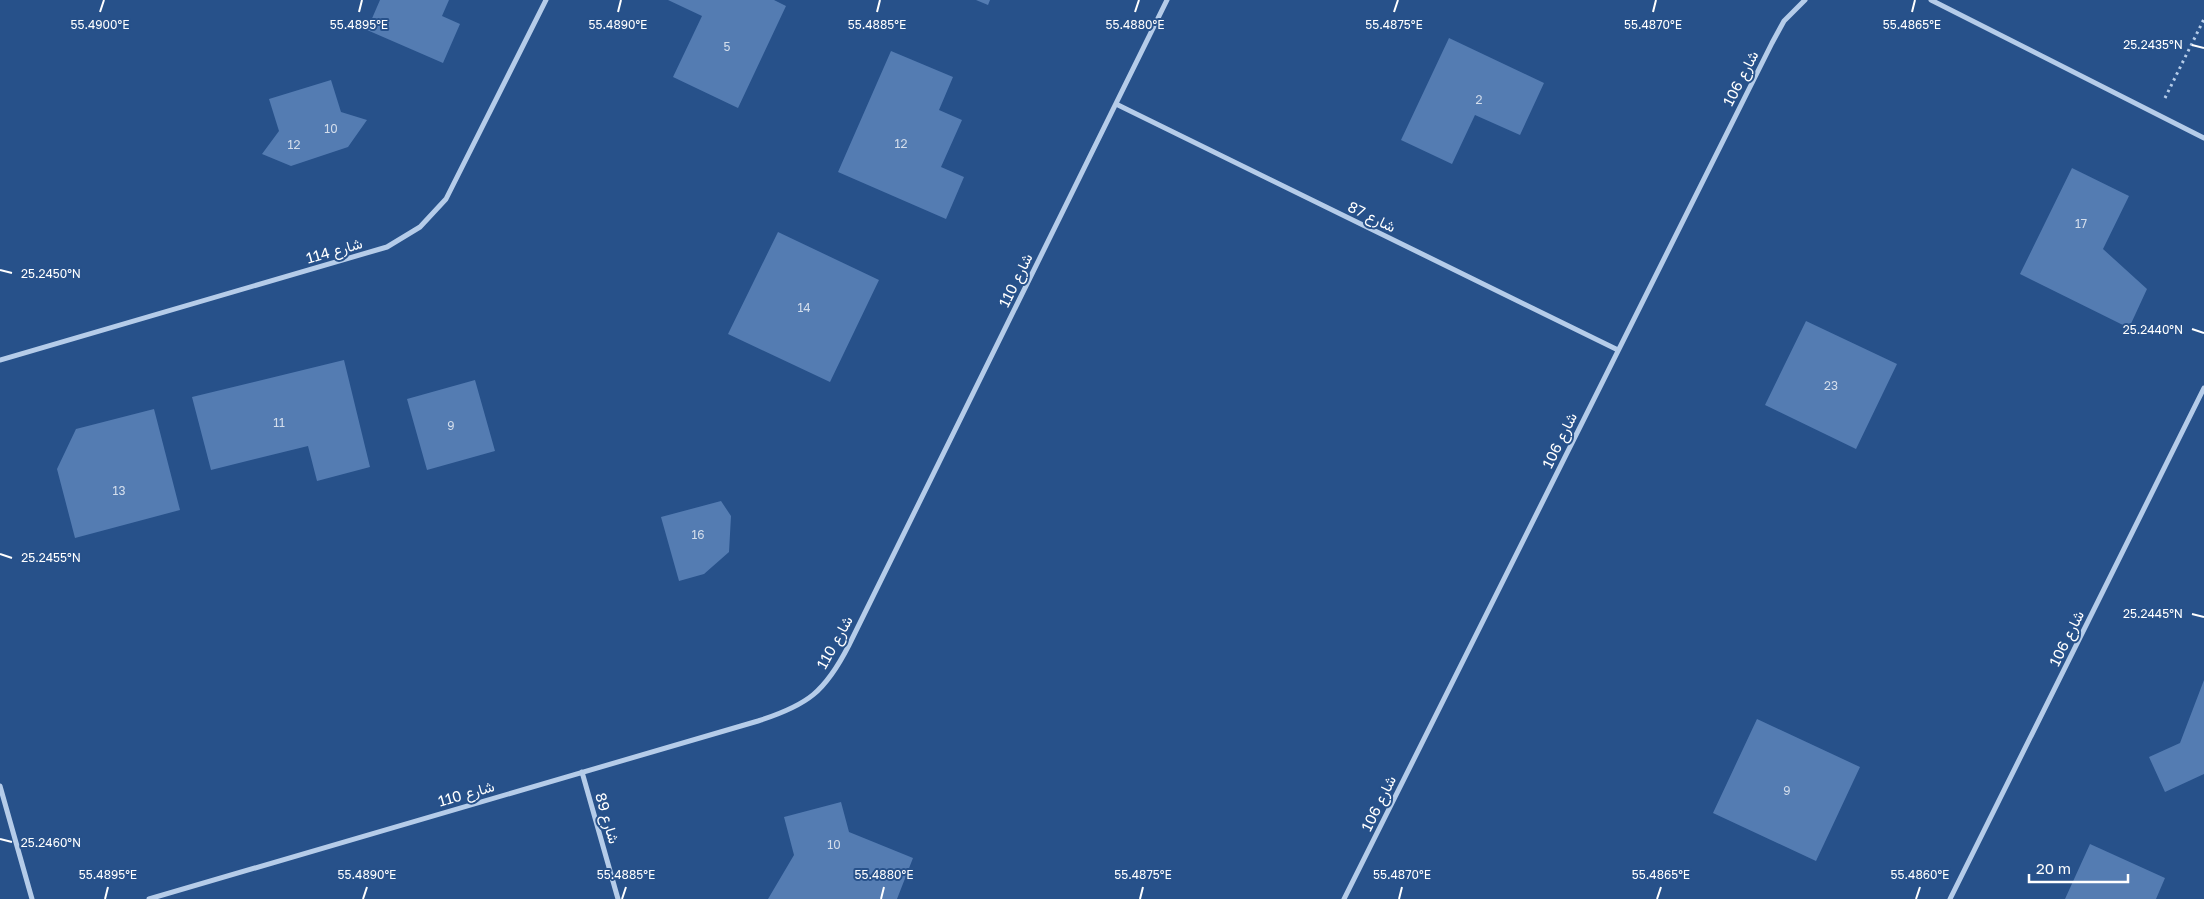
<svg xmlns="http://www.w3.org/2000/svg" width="2204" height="899" font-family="'Golos Text',Vazirmatn,sans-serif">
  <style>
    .building { fill: #547cb2 }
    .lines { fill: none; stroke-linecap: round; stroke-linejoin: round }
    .path { stroke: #b5cce9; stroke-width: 3; stroke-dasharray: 2.5 4; stroke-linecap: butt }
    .minor { stroke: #b5cce9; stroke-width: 5 }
    .ticks { fill: none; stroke: #fff; stroke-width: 2 }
    .labels { text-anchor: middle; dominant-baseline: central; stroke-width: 4; stroke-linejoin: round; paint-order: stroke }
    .number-label { font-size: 12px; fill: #d4deec }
    .street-label { font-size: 15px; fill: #fff; stroke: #27518a }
    .ticks-label { font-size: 12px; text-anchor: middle; fill: #fff; stroke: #27518a; stroke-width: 4; stroke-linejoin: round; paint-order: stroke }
  </style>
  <rect width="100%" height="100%" fill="#27518a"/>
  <path class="building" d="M380,0H449L442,16L460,24L443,63L367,30Z
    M668,0H774L786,6L738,108L673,77L702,16Z
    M976,0H990L988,5Z
    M1449,38L1544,83L1520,135L1475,115L1452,164L1401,140Z
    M891,51L953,77L939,110L962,120L941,167L964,177L946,219L838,172Z
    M331,80L341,112L367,120L348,147L291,166L262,154L279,131L269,99Z
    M2072,168L2129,196L2103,249L2147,289L2129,328L2020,274Z
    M778,232L879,280L830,382L728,334Z
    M1806,321L1897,364L1856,449L1765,405Z
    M344,360L370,467L317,481L308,446L211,470L192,397Z
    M475,380L495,451L427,470L407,399Z
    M154,409L180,510L75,538L57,469L76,429Z
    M721,501L731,516L729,552L704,574L679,581L661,517Z
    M2204,680V774L2165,792L2149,757L2180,743Z
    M1757,719L1860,767L1816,861L1713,813Z
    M841,802L849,832L913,858L897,899H768L794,855L784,817Z
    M2090,844L2165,878L2156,899H2065Z"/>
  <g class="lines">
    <path class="path" d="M2165,98L2204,19"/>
    <path class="minor" d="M1931,0L2204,138
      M1116,104L1618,350
      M0,360L387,247L420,227L446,199L546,0
      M582,772L618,899
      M0,786L32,899
      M149,899L758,721C808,705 825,692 849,645L1167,0
      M1344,899L1772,43L1784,21L1805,0
      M1950,899L2204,388"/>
  </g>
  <path class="ticks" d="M100,12L104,0M359,12L362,0M618,12L621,0M877,12L880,0M1135,12L1139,0M1394,12L1398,0M1653,12L1656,0M1912,12L1915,0M2192,45L2204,48M0,270L12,273M2192,329L2204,333M0,554L12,558M2192,614L2204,617M0,839L12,842M105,899L108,887M363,899L367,887M622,899L626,887M881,899L884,887M1140,899L1143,887M1399,899L1402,887M1657,899L1661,887M1916,899L1920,887"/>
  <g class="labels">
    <g class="number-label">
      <text x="727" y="46">5</text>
      <text x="1479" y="99">2</text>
      <text x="331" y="128">10</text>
      <text x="901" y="143">12</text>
      <text x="294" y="144">12</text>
      <text x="2081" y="223">17</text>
      <text x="804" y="307">14</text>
      <text x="1831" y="385">23</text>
      <text x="279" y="422">11</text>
      <text x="451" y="425">9</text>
      <text x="119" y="490">13</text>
      <text x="698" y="534">16</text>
      <text x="1787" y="790">9</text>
      <text x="834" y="844">10</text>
    </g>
    <g class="street-label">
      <text transform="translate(1740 78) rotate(-63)">شارع 106</text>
      <text transform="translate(1372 216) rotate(26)">شارع 87</text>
      <text transform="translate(334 250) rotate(-16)">شارع 114</text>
      <text transform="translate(1015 280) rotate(-64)">شارع 110</text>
      <text transform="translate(1559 440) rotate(-64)">شارع 106</text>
      <text transform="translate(2066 638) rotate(-64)">شارع 106</text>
      <text transform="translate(834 642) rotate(-61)">شارع 110</text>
      <text transform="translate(466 793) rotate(-16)">شارع 110</text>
      <text transform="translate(1378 803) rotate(-64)">شارع 106</text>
      <text transform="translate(608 818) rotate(74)">شارع 89</text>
    </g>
  </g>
  <g class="ticks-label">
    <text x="100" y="29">55.4900°E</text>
    <text x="359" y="29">55.4895°E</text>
    <text x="618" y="29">55.4890°E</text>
    <text x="877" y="29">55.4885°E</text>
    <text x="1135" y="29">55.4880°E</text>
    <text x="1394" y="29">55.4875°E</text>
    <text x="1653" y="29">55.4870°E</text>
    <text x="1912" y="29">55.4865°E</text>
    <text x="2153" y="49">25.2435°N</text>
    <text x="51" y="278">25.2450°N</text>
    <text x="2153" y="334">25.2440°N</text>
    <text x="51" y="562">25.2455°N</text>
    <text x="2153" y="618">25.2445°N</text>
    <text x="51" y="847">25.2460°N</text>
    <text x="108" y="879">55.4895°E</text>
    <text x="367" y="879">55.4890°E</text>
    <text x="626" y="879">55.4885°E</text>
    <text x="884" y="879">55.4880°E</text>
    <text x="1143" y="879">55.4875°E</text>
    <text x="1402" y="879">55.4870°E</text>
    <text x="1661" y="879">55.4865°E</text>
    <text x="1920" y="879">55.4860°E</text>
  </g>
  <path d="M2029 874v8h99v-8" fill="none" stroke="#ffffff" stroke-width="2.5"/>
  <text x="2036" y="874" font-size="15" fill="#ffffff" stroke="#27518a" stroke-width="4" paint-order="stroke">20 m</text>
</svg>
